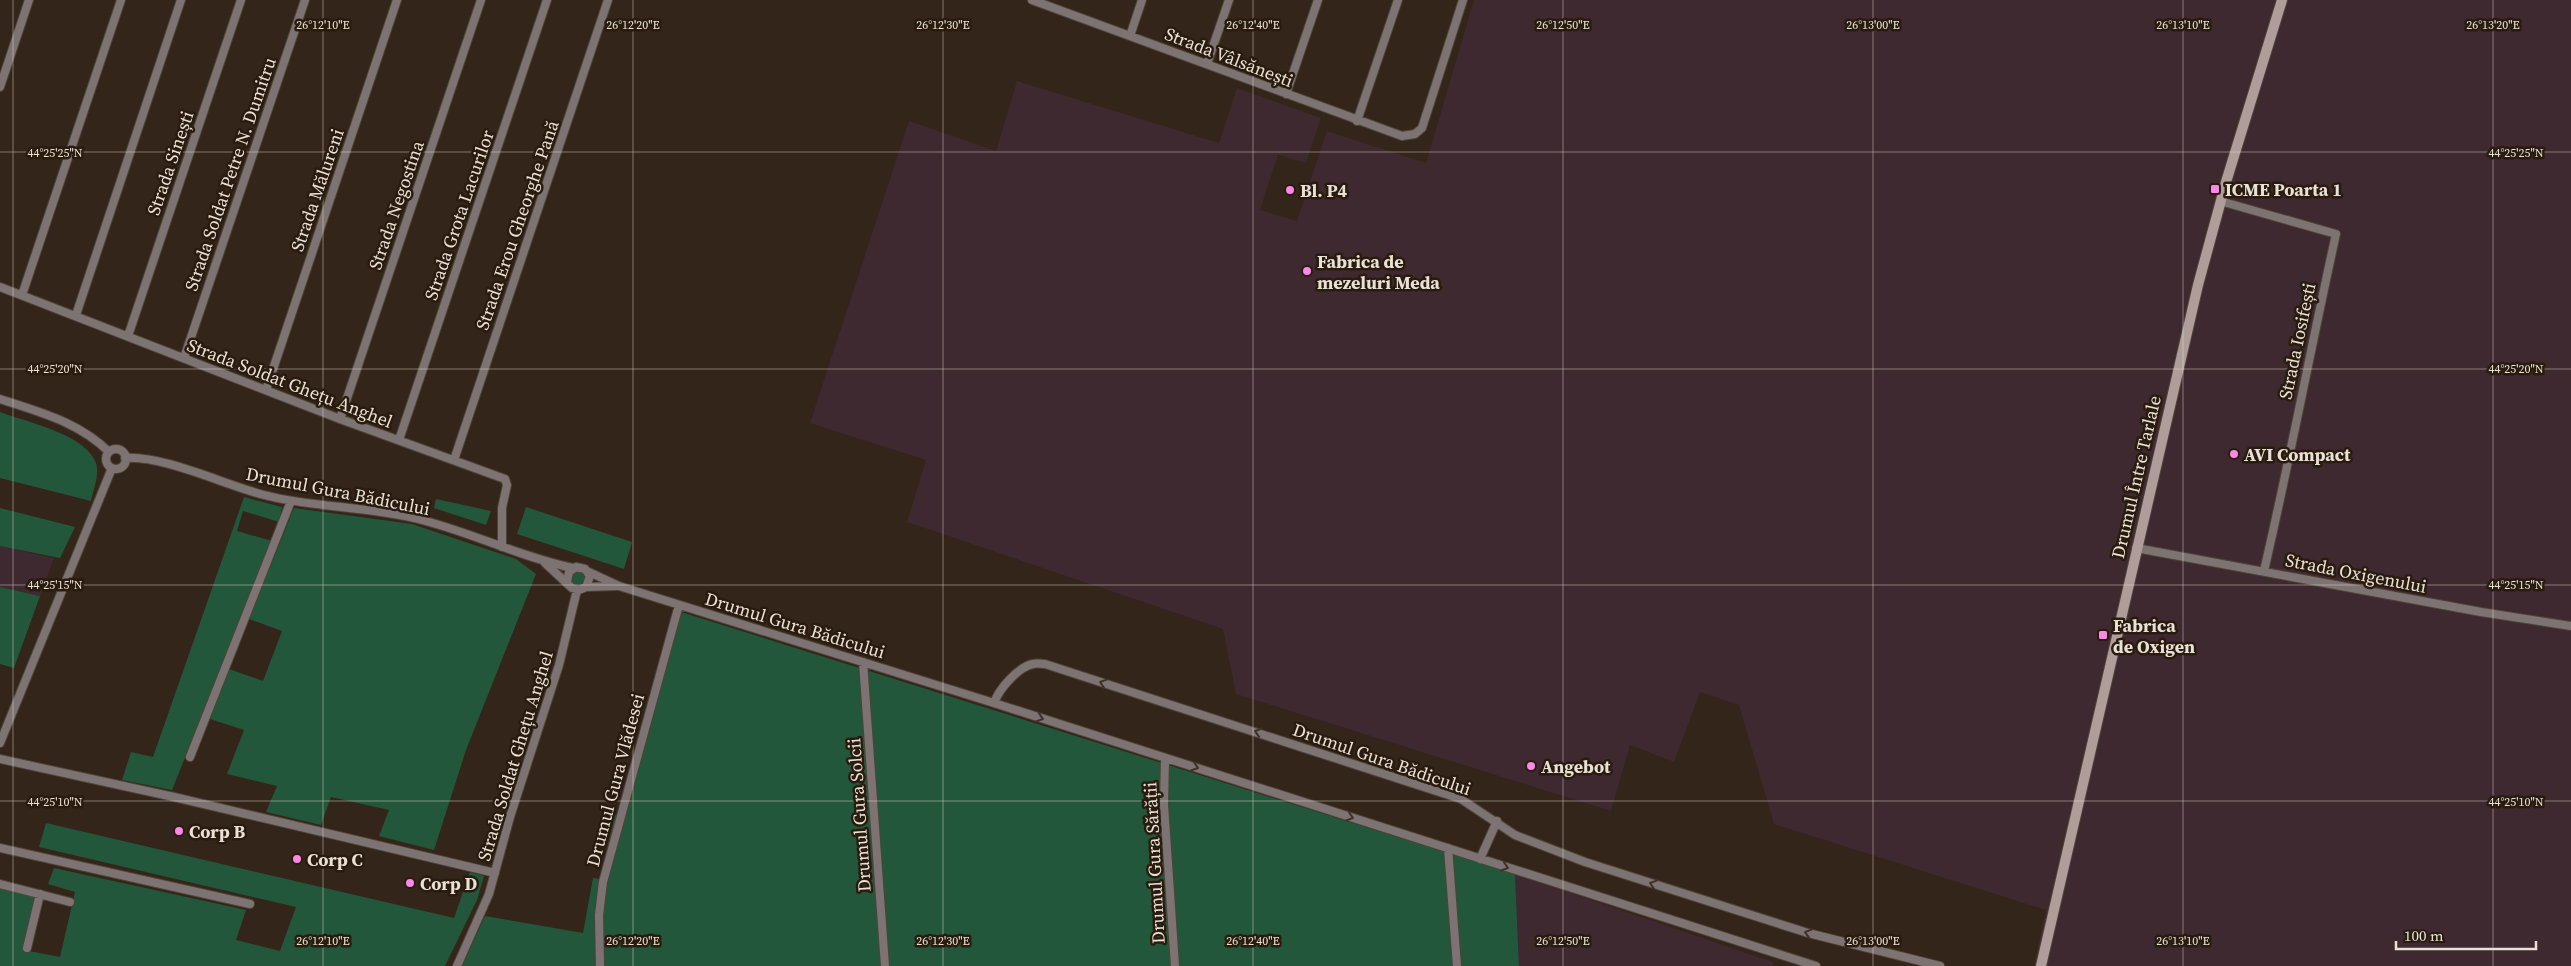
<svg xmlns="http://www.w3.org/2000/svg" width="2571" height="966" font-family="'Source Serif 4',serif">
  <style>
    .industrial { fill: #3d292f }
    .green { fill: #23573b }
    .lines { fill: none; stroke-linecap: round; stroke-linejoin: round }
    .minor-casing { stroke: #504337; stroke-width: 10 }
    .secondary-casing { stroke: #504337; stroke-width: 12 }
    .minor { stroke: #7d7372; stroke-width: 8 }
    .secondary { stroke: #ae9d9b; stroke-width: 10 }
    .oneway { stroke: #3e3228 }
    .ticks { fill: none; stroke: #e9e0d7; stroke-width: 1; stroke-opacity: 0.45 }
    .poi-dot { fill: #fb87e6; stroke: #291c0f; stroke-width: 2 }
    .labels { text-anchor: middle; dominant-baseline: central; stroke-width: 5; stroke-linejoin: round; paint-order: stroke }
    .street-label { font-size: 18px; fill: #e9e0d7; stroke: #291c0f }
    .poi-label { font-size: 18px; font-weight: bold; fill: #e9e0d7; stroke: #291c0f; text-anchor: start }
    .ticks-label { font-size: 12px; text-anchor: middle; fill: #e9e0d7; stroke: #291c0f; stroke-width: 5; stroke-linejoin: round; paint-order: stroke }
  </style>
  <rect width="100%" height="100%" fill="#332519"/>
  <path class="industrial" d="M1474,0H2571V966H2034L2046,910L1774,824L1739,705L1700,692L1674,762L1630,745L1611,811L1236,694L1223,629L907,522L926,460L810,423L909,121L996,151L1017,81L1219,143L1237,88L1321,118L1306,163L1278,155L1260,210L1297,221L1327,131L1426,163Z
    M0,546L54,558L40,596L0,587Z
    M1515,874L1773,962L1772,966H1519Z"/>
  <path class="green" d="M0,412C26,422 86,434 96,463C100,475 93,490 91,501L0,478Z
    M244,497L282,507L279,522L243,511L237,531L272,541L172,790L122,780L131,752L153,757Z
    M436,499L491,511L486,525L434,508Z
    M526,507L632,542L624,569L517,534Z
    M0,508L75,527L60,558L0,546Z
    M294,508L412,524L516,559L536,574L466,750L434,850L379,836L389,810L331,797L321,825L266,812L277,786L227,774L244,730L210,719L229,669L263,681L282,631L249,619Z
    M585,569L586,587L569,585V572Z
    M0,587L40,596L14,668L0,664Z
    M681,612L1515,874L1519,966H462L485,916L583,933L593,878L600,879L615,815L623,817Z
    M46,823L454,918L470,872L484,876L477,900L445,966H0V887L36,897L24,950L60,957L75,892L48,884L54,868L246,910L236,940L280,951L296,907L39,847Z"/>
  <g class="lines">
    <g class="minor-casing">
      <path id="minor" d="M1032,0L1402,136L1415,134L1422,128L1463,0
        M1130,36L1142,0
        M1207,64L1229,0
        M0,87L29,0
        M1286,94L1318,0
        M1357,121L1398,0
        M2220,201L2336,234C2311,347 2290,459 2264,571
        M0,287L340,419L505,479L507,485L502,508V547
        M22,295L121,0
        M76,315L181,0
        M128,336L241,0
        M184,358L305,0
        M266,390L397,0
        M0,399C39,412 79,422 109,452
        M340,419L481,0
        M399,440L547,0
        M106 459a10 10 0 1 1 20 0a10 10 0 1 1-20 0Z
        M125,458C163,455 225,485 264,495C314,508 368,506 418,519C471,532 520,557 573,568
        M454,460L608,0
        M2136,548L2481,612L2571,626
        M545,563L572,588L579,590L586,587L590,576L585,569L576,567L569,572L567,582
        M589,572L619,586L994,703L1816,966
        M586,587L617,586
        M863,662L885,966
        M994,703C999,689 1018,667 1033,664C1037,663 1042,664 1045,664L1461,799L1515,835L1585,862L1808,933L1940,966
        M0,743L112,468
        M190,757L291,501
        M1165,758L1164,805L1175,966
        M0,759L174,797L495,873
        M0,848L250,904
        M1448,848L1457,966
        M1480,859L1497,821
        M0,884L70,902
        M27,948L40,894
        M457,966L489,894L510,817L559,665L577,590
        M600,966L599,915L603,882L679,605"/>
    </g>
    <g class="secondary-casing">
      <path id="secondary" d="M2041,966L2198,285L2226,182L2282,0"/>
    </g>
    <use href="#minor" class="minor"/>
    <use href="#secondary" class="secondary"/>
  </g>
  <defs><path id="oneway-chevron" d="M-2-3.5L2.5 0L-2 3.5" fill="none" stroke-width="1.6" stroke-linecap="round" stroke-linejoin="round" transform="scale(1.25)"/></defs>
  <g class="oneway">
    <use href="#oneway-chevron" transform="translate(1103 683) rotate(-162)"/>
    <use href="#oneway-chevron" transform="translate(1040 718) rotate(18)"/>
    <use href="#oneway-chevron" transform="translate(1258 732) rotate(-162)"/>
    <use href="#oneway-chevron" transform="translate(1195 767) rotate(18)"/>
    <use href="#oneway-chevron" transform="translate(1350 817) rotate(18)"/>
    <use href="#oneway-chevron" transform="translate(1505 867) rotate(18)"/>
    <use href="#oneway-chevron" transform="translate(1653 884) rotate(-162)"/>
    <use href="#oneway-chevron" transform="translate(1808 933) rotate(-164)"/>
  </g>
  <path class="ticks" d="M13,0V966M323,0V966M633,0V966M943,0V966M1253,0V966M1563,0V966M1873,0V966M2183,0V966M2493,0V966M0,152H2571M0,369H2571M0,585H2571M0,801H2571"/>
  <g class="poi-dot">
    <rect x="2210" y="184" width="10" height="10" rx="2.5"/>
    <circle cx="1290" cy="190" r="5"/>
    <circle cx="1307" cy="271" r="5"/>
    <circle cx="2234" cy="454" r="5"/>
    <rect x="2098" y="630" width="10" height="10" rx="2.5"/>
    <circle cx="1531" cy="766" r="5"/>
    <circle cx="179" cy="831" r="5"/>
    <circle cx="297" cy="859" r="5"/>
    <circle cx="410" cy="883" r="5"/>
  </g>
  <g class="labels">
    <g class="street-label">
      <text transform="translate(1229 57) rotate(21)">Strada Vâlsănești</text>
      <text transform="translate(170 163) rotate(-71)">Strada Sinești</text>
      <text transform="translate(230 174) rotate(-71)">Strada Soldat Petre N. Dumitru</text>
      <text transform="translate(317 190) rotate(-71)">Strada Mălureni</text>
      <text transform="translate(396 205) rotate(-71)">Strada Negostina</text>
      <text transform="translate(459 215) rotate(-71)">Strada Grota Lacurilor</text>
      <text transform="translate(517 225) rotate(-71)">Strada Erou Gheorghe Pană</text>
      <text transform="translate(2297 341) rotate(-78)">Strada Iosifești</text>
      <text transform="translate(290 383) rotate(21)">Strada Soldat Ghețu Anghel</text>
      <text transform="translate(2136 477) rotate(-77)">Drumul Între Tarlale</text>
      <text transform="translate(338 491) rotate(11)">Drumul Gura Bădicului</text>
      <text transform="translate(2356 573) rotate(11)">Strada Oxigenului</text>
      <text transform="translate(795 625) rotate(17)">Drumul Gura Bădicului</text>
      <text transform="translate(515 756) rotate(-73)">Strada Soldat Ghețu Anghel</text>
      <text transform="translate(1382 759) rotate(19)">Drumul Gura Bădicului</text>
      <text transform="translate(615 780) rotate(-75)">Drumul Gura Vlădesei</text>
      <text transform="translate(859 815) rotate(-94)">Drumul Gura Solcii</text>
      <text transform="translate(1154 863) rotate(-93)">Drumul Gura Sărății</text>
    </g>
    <g class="poi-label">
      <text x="2225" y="189">ICME Poarta 1</text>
      <text x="1300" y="190">Bl. P4</text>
      <text x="1317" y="261">Fabrica de<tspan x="1317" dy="21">mezeluri Meda</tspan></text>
      <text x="2244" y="454">AVI Compact</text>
      <text x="2113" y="625">Fabrica<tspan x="2113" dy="21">de Oxigen</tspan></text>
      <text x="1541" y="766">Angebot</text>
      <text x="189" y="831">Corp B</text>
      <text x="307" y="859">Corp C</text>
      <text x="420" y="883">Corp D</text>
    </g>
  </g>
  <g class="ticks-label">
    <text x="323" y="29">26°12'10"E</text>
    <text x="633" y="29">26°12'20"E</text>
    <text x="943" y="29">26°12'30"E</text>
    <text x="1253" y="29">26°12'40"E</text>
    <text x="1563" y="29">26°12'50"E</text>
    <text x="1873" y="29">26°13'00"E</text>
    <text x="2183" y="29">26°13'10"E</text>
    <text x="2493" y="29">26°13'20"E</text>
    <text x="55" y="157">44°25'25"N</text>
    <text x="2516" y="157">44°25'25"N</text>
    <text x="55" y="373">44°25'20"N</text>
    <text x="2516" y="373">44°25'20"N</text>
    <text x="55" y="589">44°25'15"N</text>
    <text x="2516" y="589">44°25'15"N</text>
    <text x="55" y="806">44°25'10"N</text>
    <text x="2516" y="806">44°25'10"N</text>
    <text x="323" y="945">26°12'10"E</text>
    <text x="633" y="945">26°12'20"E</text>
    <text x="943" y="945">26°12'30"E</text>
    <text x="1253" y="945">26°12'40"E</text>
    <text x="1563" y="945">26°12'50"E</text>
    <text x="1873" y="945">26°13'00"E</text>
    <text x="2183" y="945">26°13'10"E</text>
  </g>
  <path d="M2396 941v8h140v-8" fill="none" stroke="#e9e0d7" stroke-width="2.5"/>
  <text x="2404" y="941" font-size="15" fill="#e9e0d7" stroke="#291c0f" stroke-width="4" paint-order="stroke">100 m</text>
</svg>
